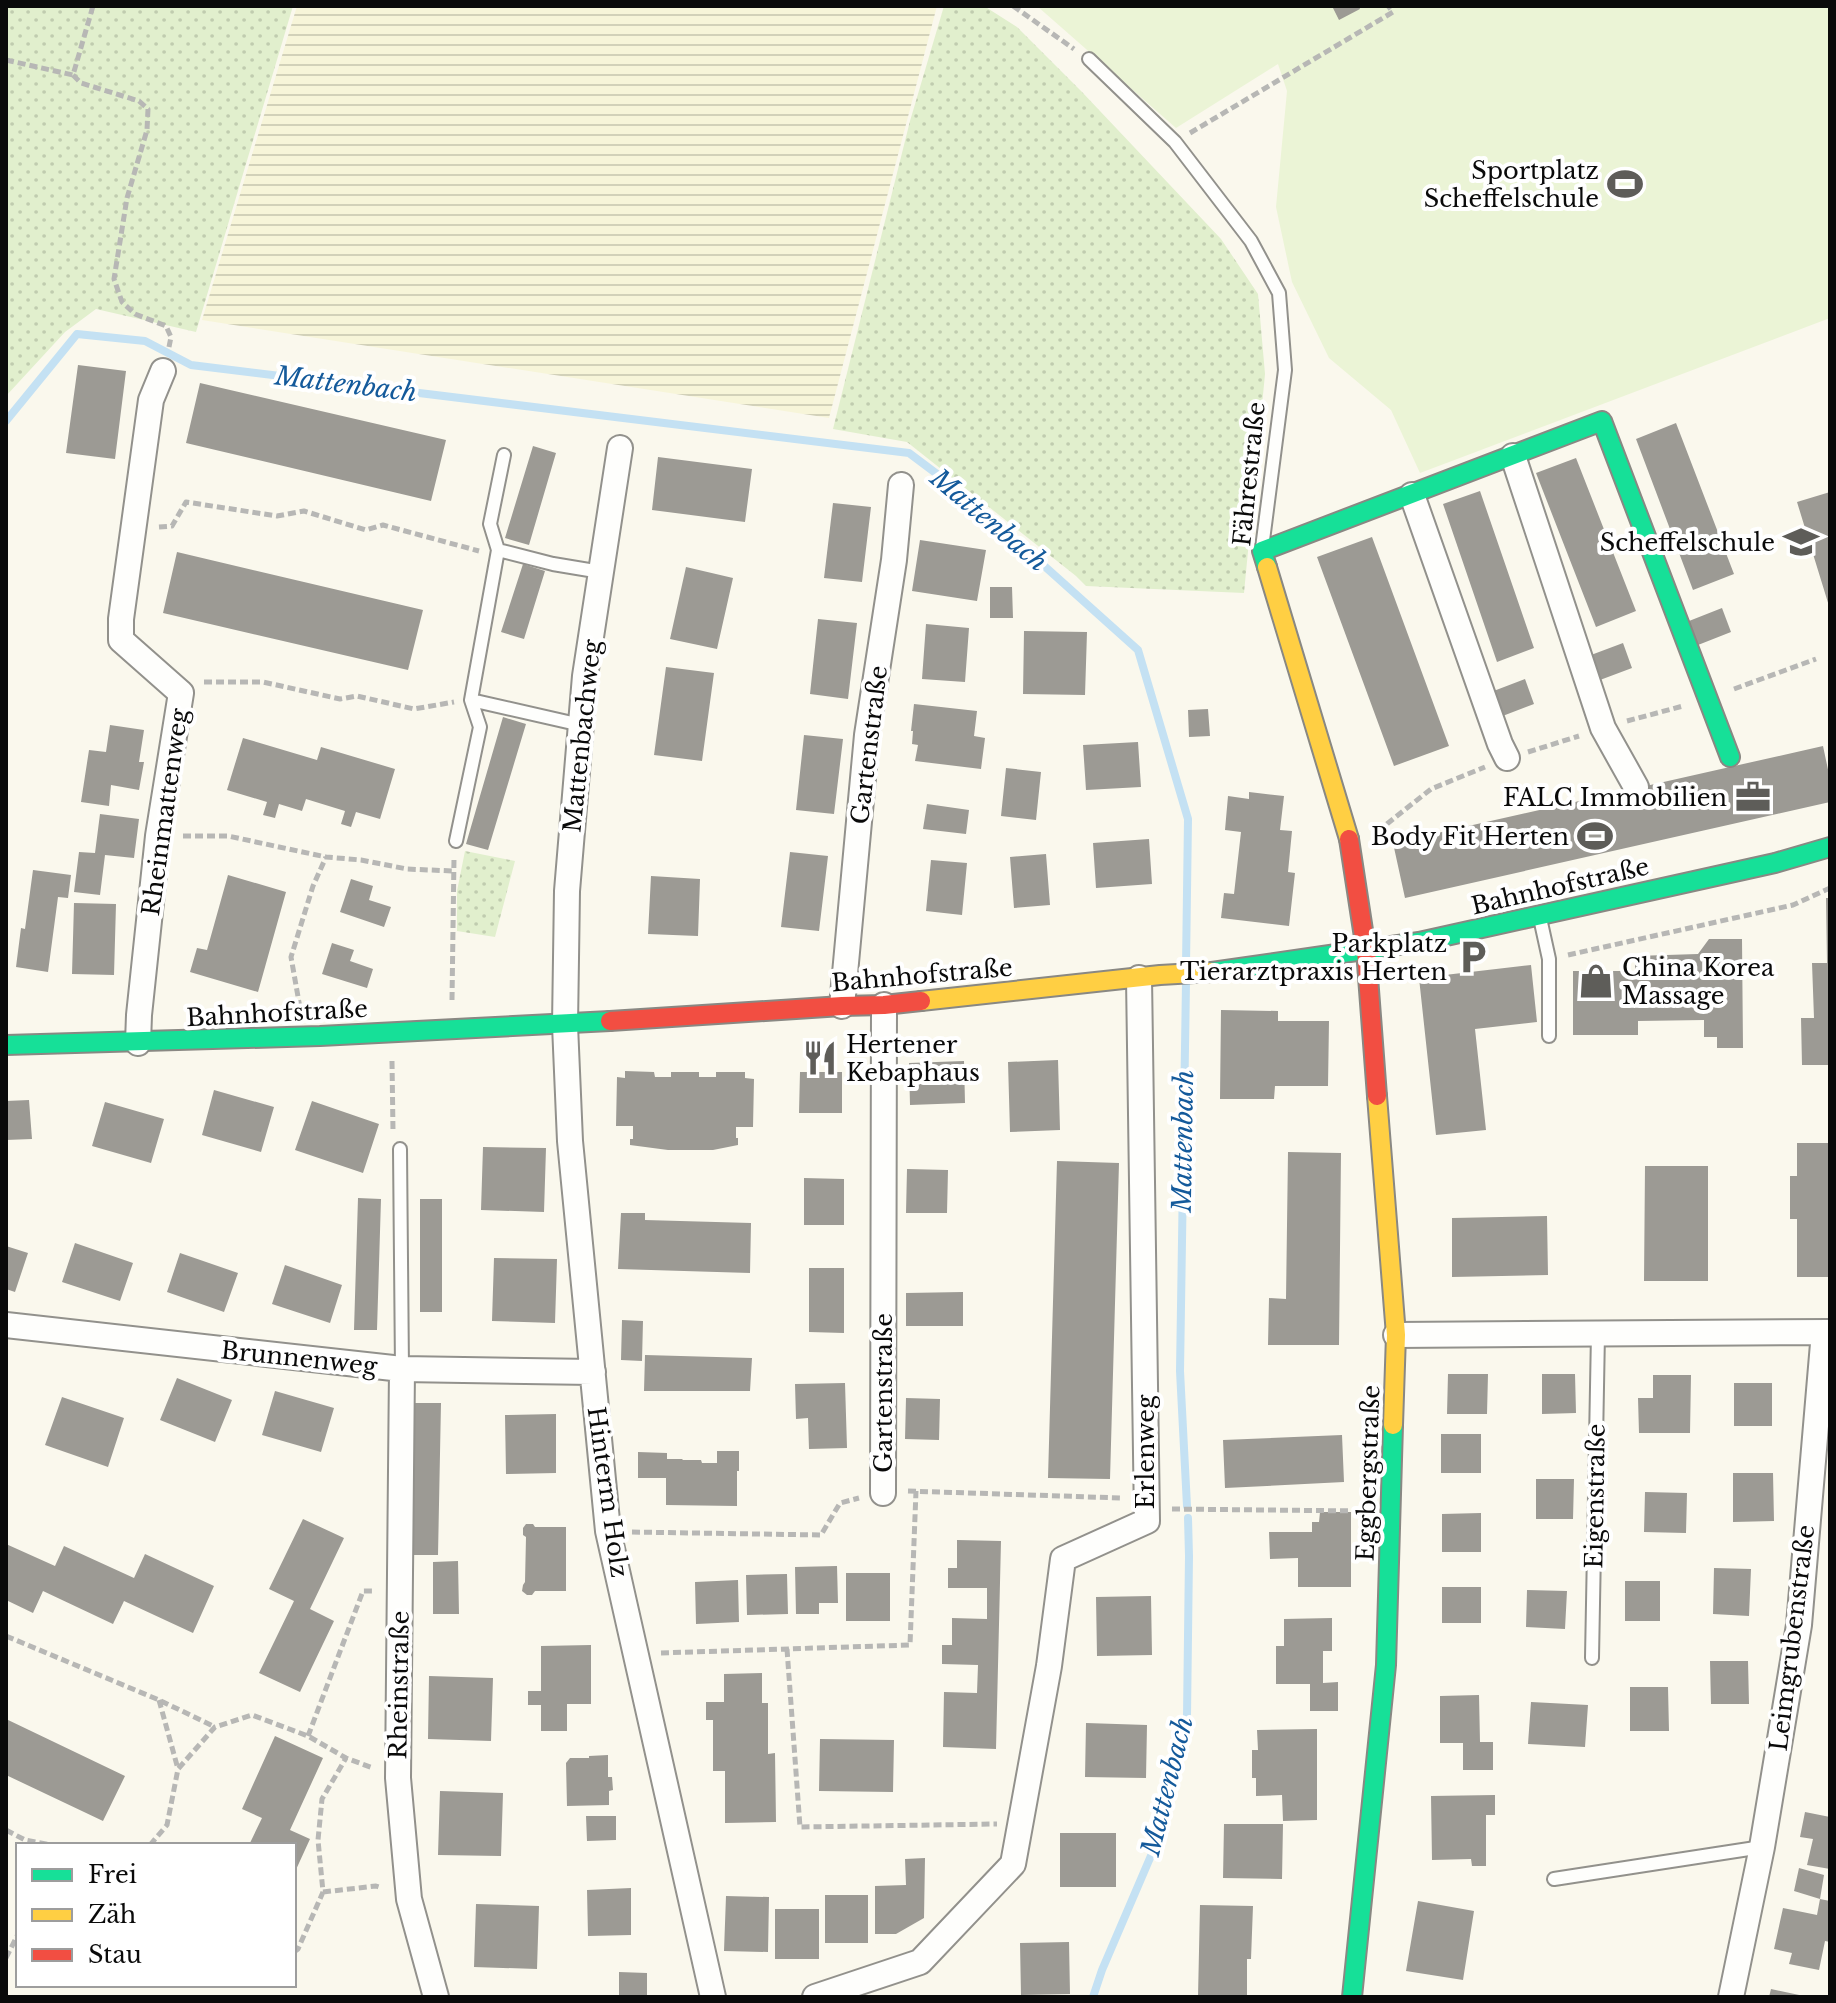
<svg xmlns="http://www.w3.org/2000/svg" width="1836" height="2003" font-family="'Libre Baskerville',serif">
  <style>
    .farmland { fill: url(#farmland-rules) }
    .green { fill: url(#green-dots) }
    .pitch { fill: #ebf4d6 }
    .lines { fill: none; stroke-linecap: round; stroke-linejoin: round }
    .stream { stroke: #c4e1f3; stroke-width: 8 }
    .building { fill: #9c9a94 }
    .lane-casing { stroke: #92918c; stroke-width: 16 }
    .street-casing { stroke: #92918c; stroke-width: 28 }
    .fast-casing { stroke: #898883; stroke-width: 22 }
    .slow-casing { stroke: #898883; stroke-width: 22 }
    .jam-casing { stroke: #898883; stroke-width: 22 }
    .path { stroke: #b7b7b5; stroke-width: 5; stroke-dasharray: 8 4; stroke-linecap: butt }
    .lane { stroke: #fefefc; stroke-width: 12 }
    .street { stroke: #fefefc; stroke-width: 24 }
    .fast { stroke: #16e098; stroke-width: 18 }
    .slow { stroke: #ffcf43; stroke-width: 18 }
    .jam { stroke: #f24e42; stroke-width: 18 }
    .labels { text-anchor: middle; dominant-baseline: central; stroke-width: 8; stroke-linejoin: round; paint-order: stroke }
    .poi-label { font-size: 24px; fill: #0a0a0a; stroke: #fff; text-anchor: end }
    .street-label { font-size: 24px; fill: #0a0a0a; stroke: #fff }
    .water-label { font-size: 26px; font-style: italic; fill: #145a9b; stroke: #fff }
  </style>
  <defs>
    <pattern id="farmland-rules" width="6" height="5" patternUnits="userSpaceOnUse" patternTransform="scale(2)"><rect width="6" height="5" fill="#f7f5d9"/><path d="M0 2.5h6" fill="none" stroke="#d2d1b9"/></pattern>
    <pattern id="green-dots" width="8" height="8" patternUnits="userSpaceOnUse" patternTransform="scale(2)"><rect width="8" height="8" fill="#e1efcd"/><path d="M2 2h.1M6 6h.1" fill="none" stroke="#c0ccaf" stroke-width="1.8" stroke-linecap="round"/></pattern>
  </defs>
  <rect width="100%" height="100%" fill="#faf8ed"/>
  <path class="farmland" d="M297,6H937L829,418L202,320Z"/>
  <path class="green" d="M6,6H293L196,332L96,309L65,332L6,396Z
    M944,6H984L1017,27L1082,92L1221,239L1258,294L1265,374L1244,593L1086,586L1076,576L907,442L833,429L910,121Z
    M465,851L515,861L495,937L457,931V891Z"/>
  <path class="pitch" d="M1037,6H1830V318L1420,473L1391,410L1329,358L1292,282L1276,207L1287,91L1278,64L1176,128Z"/>
  <g class="lines">
    <path class="stream" d="M6,421L77,334L145,341L191,365L909,453L965,495L1138,650L1188,819L1186,965
      M1186,983L1180,1371L1187,1506
      M1093,1997L1102,1970L1156,1844L1187,1716L1189,1556L1188,1518"/>
  </g>
  <path class="building" d="M1332,6H1359L1360,9L1339,20Z
    M78,365L126,371L115,459L66,453Z
    M200,383L446,440L431,501L186,443Z
    M1676,423L1734,574L1693,590L1636,439Z
    M533,446L556,453L529,545L505,538Z
    M658,457L752,469L745,522L652,510Z
    M1576,458L1636,611L1596,627L1536,473Z
    M1480,491L1534,648L1497,662L1443,504Z
    M1830,492V606H1829L1797,502Z
    M833,503L871,507L862,582L824,578Z
    M1372,537L1449,746L1394,766L1317,557Z
    M920,540L986,550L977,601L912,591Z
    M177,552L423,610L408,670L163,613Z
    M523,564L545,571L524,639L501,632Z
    M686,567L733,578L717,649L670,639Z
    M990,587H1012L1013,618H990Z
    M1722,608L1731,632L1698,645L1689,621Z
    M818,619L857,623L848,699L810,694Z
    M926,624L969,628L965,682L922,679Z
    M1024,631L1087,632L1085,695L1023,694Z
    M1623,643L1632,668L1600,680L1591,655Z
    M666,667L714,673L702,761L654,755Z
    M1525,679L1534,704L1500,717L1491,692Z
    M914,704L977,711L974,736L985,738L981,769L915,761L918,745L912,744L913,731H911Z
    M1208,709L1210,736L1189,737L1188,710Z
    M503,717L526,724L488,850L466,844Z
    M110,725L144,730L139,762H144L139,790L111,785L109,806L81,802L89,750L106,752Z
    M804,735L843,739L834,814L796,810Z
    M243,738L317,760L321,747L395,769L380,819L356,812L351,827L341,824L345,811L306,799L302,811L279,804L275,818L263,815L267,802L227,790Z
    M1138,742L1141,787L1086,790L1083,745Z
    M1823,746L1830,779V802L1405,898L1393,843Z
    M1006,768L1041,772L1036,820L1001,816Z
    M1249,792L1284,796L1280,830L1292,831L1288,872L1295,873L1289,926L1221,918L1224,893L1234,894L1241,832L1225,830L1228,796L1249,799Z
    M927,804L969,810L966,834L923,829Z
    M100,814L139,819L134,858L105,855L100,895L74,892L79,852L95,853Z
    M1149,839L1152,884L1096,888L1093,843Z
    M790,852L828,856L819,931L781,927Z
    M1046,854L1050,905L1014,908L1010,857Z
    M931,860L967,863L962,915L926,911Z
    M33,870L71,875L68,898L58,897L48,972L16,967L21,928L25,929Z
    M228,875L286,892L258,992L190,972L197,948L207,950Z
    M651,876L700,879L698,936L648,934Z
    M351,879L373,886L369,900L391,907L384,927L340,912Z
    M1826,898H1830V1065H1802L1801,1018H1814L1812,963H1827Z
    M74,903L116,904L114,975L72,974Z
    M1709,939H1742L1743,1048H1717V1037H1704V1020L1638,1021V1035H1573V971H1635V956L1698,954Z
    M332,943L354,950L350,961L373,969L367,988L322,974Z
    M1531,965L1537,1022L1475,1029L1486,1130L1436,1135L1419,978Z
    M1221,1010L1278,1011V1021H1329L1328,1086H1275L1274,1099H1220Z
    M1058,1060L1060,1130L1010,1132L1008,1062Z
    M964,1061L965,1103L910,1105L909,1063Z
    M625,1071L654,1072L655,1077H671V1072H699V1077H716V1072H745V1078L754,1079L753,1127H736V1138H738V1145L713,1150H668L630,1145V1139H633V1126H616L617,1077L625,1078Z
    M800,1072H842V1113H799Z
    M214,1090L274,1107L261,1152L202,1135Z
    M29,1100L32,1139L6,1140V1101Z
    M312,1101L379,1124L363,1173L295,1150Z
    M105,1102L164,1119L151,1163L92,1146Z
    M1797,1143H1830V1277H1797V1219H1790V1176H1797Z
    M483,1147L546,1148L544,1212L481,1210Z
    M1288,1152L1341,1153L1339,1345H1268L1269,1298L1286,1299Z
    M1057,1161L1119,1163L1110,1479L1048,1478Z
    M1645,1166H1708V1281H1644Z
    M907,1169L948,1170L947,1213H906Z
    M804,1178L844,1179V1225H804Z
    M358,1198L381,1199L377,1330H354Z
    M420,1199H442V1312H420Z
    M621,1213H645V1220L751,1223L750,1273L618,1269Z
    M1547,1216L1548,1275L1452,1277V1218Z
    M75,1243L133,1263L120,1301L62,1282Z
    M6,1246L28,1253L15,1292L6,1289Z
    M180,1253L238,1273L224,1312L167,1292Z
    M494,1258L557,1259L555,1323L492,1321Z
    M285,1265L342,1285L330,1323L272,1304Z
    M809,1268H844V1333L809,1332Z
    M963,1292V1326H906V1293Z
    M622,1320L643,1321L642,1361L621,1360Z
    M645,1355L752,1358L750,1391H644Z
    M1448,1374H1488L1487,1414H1447Z
    M1542,1374H1575L1576,1413L1542,1414Z
    M1653,1375H1691L1690,1433H1639L1638,1398H1653Z
    M177,1378L232,1400L215,1442L160,1420Z
    M845,1383L847,1448L809,1449L808,1418L796,1419L795,1384Z
    M1734,1383H1772V1426H1734Z
    M275,1391L334,1408L321,1452L262,1435Z
    M62,1397L124,1418L108,1467L45,1445Z
    M906,1398L940,1399L939,1440L905,1439Z
    M415,1403H441L438,1555H413Z
    M556,1414V1473L506,1474L505,1415Z
    M1441,1434H1481V1473H1441Z
    M1342,1435L1344,1482L1225,1488L1223,1440Z
    M717,1451H739V1471H737V1506L666,1505V1478H638V1452L667,1453V1459H682L683,1460H701L702,1463H717Z
    M1733,1473H1773L1774,1521L1733,1522Z
    M1536,1479H1574L1573,1519H1536Z
    M1645,1492L1687,1493L1686,1533L1644,1532Z
    M1320,1512H1351V1587H1298V1558L1270,1559L1269,1532H1312V1522H1319Z
    M1481,1513V1552H1442V1514Z
    M303,1519L344,1538L310,1609L334,1621L300,1692L259,1673L294,1601L269,1589Z
    M526,1524H533L535,1527H566V1591H535L532,1595H527L522,1591L523,1585L525,1582L526,1537L523,1535V1528Z
    M957,1540L1001,1541L996,1749L943,1747L944,1692L977,1693L978,1665L942,1664V1645H952V1618L987,1619V1588H948V1568H957Z
    M6,1544L55,1566L64,1546L134,1578L145,1554L214,1586L193,1633L124,1601L113,1624L43,1591L33,1613L6,1600Z
    M458,1561L459,1614H433V1562Z
    M837,1566L838,1603H819V1614H796L795,1567Z
    M1714,1568L1751,1569L1749,1616L1713,1614Z
    M846,1573H890V1621H846Z
    M787,1574L788,1614L747,1615L746,1575Z
    M738,1580L739,1622L696,1624L695,1582Z
    M1625,1581H1660V1621H1625Z
    M1442,1587H1481V1623H1442Z
    M1527,1590L1567,1591L1565,1629L1526,1627Z
    M1151,1596L1152,1655L1097,1656L1096,1597Z
    M1332,1618V1651H1323V1683L1338,1682V1711H1310V1684H1276V1646H1284V1619Z
    M591,1645V1704H567V1731H541V1705H528V1691H541V1646Z
    M1710,1661H1748L1749,1704H1711Z
    M762,1673V1703H768V1754L775,1753L776,1822L725,1823V1771H713V1720H706V1702H724V1674Z
    M429,1676L493,1678L491,1741L428,1739Z
    M1630,1687H1668L1669,1731H1630Z
    M1479,1695L1480,1742H1493V1770H1463V1743H1440V1696Z
    M1531,1702L1588,1705L1585,1747L1528,1744Z
    M6,1719L125,1776L103,1821L6,1775Z
    M1086,1723L1147,1725L1146,1778L1085,1777Z
    M1317,1729V1820L1283,1821L1282,1795L1256,1796V1778H1252V1750H1258L1257,1730Z
    M275,1736L323,1758L290,1830L310,1839L294,1874V1845H249L262,1818L242,1809Z
    M820,1739L894,1740L893,1792L819,1791Z
    M608,1755V1777H612L613,1790L609,1791V1805L567,1806L566,1763L570,1758H589V1756Z
    M440,1791L503,1793L501,1856L438,1855Z
    M1495,1795V1815H1486V1866H1472L1471,1859L1432,1860L1431,1796Z
    M1805,1812L1830,1817V1869L1807,1865L1813,1839L1800,1837Z
    M586,1816H616V1840L587,1841Z
    M1224,1824H1283L1282,1879L1223,1878Z
    M1060,1833H1116V1887H1060Z
    M925,1858L924,1918L896,1934H875V1886L906,1885L905,1859Z
    M1799,1868L1824,1875L1820,1899L1794,1891Z
    M631,1888V1935L588,1936L587,1890Z
    M825,1895H868V1943H825Z
    M726,1896L769,1897L768,1952L724,1951Z
    M1820,1899L1830,1901V1942L1825,1941L1819,1970L1789,1964L1792,1953L1774,1949L1783,1908L1817,1915Z
    M1418,1901L1474,1911L1463,1980L1406,1971Z
    M476,1904L539,1906L537,1969L474,1967Z
    M1200,1905L1253,1906L1251,1959H1247V1997H1198Z
    M775,1909H819V1959H775Z
    M1069,1942L1070,1994L1021,1995L1020,1943Z
    M619,1972L647,1973V1997H619Z
    M1771,1989L1804,1996V1997H1769Z"/>
  <g class="lines">
    <g class="lane-casing">
      <path id="lane" d="M1089,59L1175,142L1251,241L1279,293L1285,370L1262,548
        M498,550L490,524L504,455
        M581,725L471,700L498,550L553,564L601,572
        M456,841L480,727L471,700
        M1540,918L1549,959V1036
        M400,1149L402,1369
        M1592,1658L1598,1333
        M1554,1879L1762,1847"/>
    </g>
    <g class="street-casing">
      <path id="street" d="M620,448L585,676L567,891L565,1025L570,1141L608,1531L713,1997
        M1513,456L1603,728L1636,787
        M1412,495L1500,744L1507,758
        M842,1006L867,735L894,560L901,485
        M138,1043L139,1015L158,836L181,693L121,640V619L151,400L163,371
        M6,1325L402,1369L593,1372
        M1396,1335L1830,1332
        M402,1369L398,1778L409,1899L436,1997
        M883,1493L884,1005
        M815,1997L920,1962L1013,1864L1049,1666L1063,1559L1147,1521L1139,978
        M1731,1997L1762,1847L1799,1625L1824,1332"/>
    </g>
    <g class="fast-casing">
      <path id="fast" d="M1267,567L1262,551L1602,421L1730,757
        M1212,972L1419,942L1775,863L1830,847
        M6,1045L320,1036L610,1021
        M1352,1997L1386,1665L1393,1425"/>
    </g>
    <g class="slow-casing">
      <path id="slow" d="M1267,567L1349,839
        M921,1001L1160,975L1212,972
        M1377,1096L1396,1335L1393,1425"/>
    </g>
    <g class="jam-casing">
      <path id="jam" d="M1349,839L1366,950L1377,1096
        M610,1021L842,1006L884,1005L921,1001"/>
    </g>
    <path class="path" d="M1013,6L1074,49
      M6,60L73,75L93,6
      M73,75L81,83L139,101L148,109L147,130L127,198L114,279L122,302L135,314L166,326L171,337L169,347
      M1190,133L1393,12L1388,6
      M159,527L172,526L186,502L277,516L304,511L366,530L383,525L479,551
      M204,682H263L340,699L357,696L414,709L454,702
      M1734,689L1816,659
      M1627,721L1683,706
      M1528,752L1579,736
      M1376,828L1383,827L1431,789L1485,767
      M183,836H228L326,857L361,860L407,869L453,871
      M1568,955L1793,905L1830,888
      M452,1000L454,858
      M300,1008L291,957L313,886L326,857
      M392,1061L393,1131
      M908,1491L1122,1498
      M1172,1509L1362,1511
      M632,1532L821,1535L840,1503L859,1498
      M6,1636L159,1700L215,1727
      M787,1649L800,1827L997,1824
      M661,1653L910,1645L916,1491
      M159,1700L178,1769
      M308,1736L363,1591H375
      M6,1830L25,1840L51,1845
      M150,1845L167,1825L178,1769L215,1727L252,1715L308,1736L346,1758L373,1768
      M323,1892L376,1886L382,1888
      M294,1952L298,1949L323,1892L318,1840L322,1799L346,1758
      M6,1958L18,1934"/>
    <use href="#lane" class="lane"/>
    <use href="#street" class="street"/>
    <use href="#fast" class="fast"/>
    <use href="#slow" class="slow"/>
    <use href="#jam" class="jam"/>
  </g>
  <defs>
    <g id="stadium-bare" transform="scale(2.76)"><path d="M0-5a6.5 5 0 1 0 0 10a6.5 5 0 1 0 0-10ZM-3.5-1.8h7v3.6h-7Z" fill="#5e5d59" stroke="#fff" stroke-width="2.5" paint-order="stroke"/></g>
    <g id="school-bare" transform="scale(2.76)"><path d="M0-5L7-2L0 1L-7-2ZM-4 1L0 2.5L4 1V4Q0 6-4 4Z" fill="#5e5d59" stroke="#fff" stroke-width="2.5" paint-order="stroke"/></g>
    <g id="office-bare" transform="scale(2.76)"><path d="M-6-3h4V-5.5h4V-3h4V5H-6ZM-1-4.5V-3h2v-1.5ZM-6 0V1H6V0Z" fill="#5e5d59" stroke="#fff" stroke-width="2.5" paint-order="stroke"/></g>
    <g id="parking-bare" transform="scale(2.76)"><path d="M-3.5-5.5H1a3.5 3.5 0 0 1 0 7H-1V5.5H-3.5ZM-1-3.4V-.6H.8a1.4 1.4 0 0 0 0-2.8Z" fill="#5e5d59" stroke="#fff" stroke-width="2.5" paint-order="stroke"/></g>
    <g id="shop-bare" transform="scale(2.76)"><path d="M-5-2.5h2.3a2.7 3.5 0 0 1 5.4 0H5L5.5 6h-11ZM-1.5-2.5h3a1.5 2.3 0 0 0-3 0Z" fill="#5e5d59" stroke="#fff" stroke-width="2.5" paint-order="stroke"/></g>
    <g id="restaurant-bare" transform="scale(2.76)"><path d="M-5-6h1v4h1v-4h1v4h1v-4h1v5L-1.5 .5V6h-2V.5L-5-1ZM5-6V6H3V1.5H1.5Q1.5-4 5-6Z" fill="#5e5d59" stroke="#fff" stroke-width="2.5" paint-order="stroke"/></g>
  </defs>
  <g fill-rule="evenodd">
    <use href="#stadium-bare" x="1625" y="184"/>
    <use href="#school-bare" x="1801" y="542"/>
    <use href="#office-bare" x="1753" y="797"/>
    <use href="#stadium-bare" x="1595" y="836"/>
    <use href="#parking-bare" x="1473" y="957"/>
    <use href="#shop-bare" x="1596" y="981"/>
    <use href="#restaurant-bare" x="820" y="1058"/>
  </g>
  <g class="labels">
    <g class="poi-label">
      <text x="1599" y="170">Sportplatz<tspan x="1599" dy="28">Scheffelschule</tspan></text>
      <text x="1775" y="542">Scheffelschule</text>
      <text x="1727" y="797">FALC Immobilien</text>
      <text x="1569" y="836">Body Fit Herten</text>
      <text x="1447" y="943">Parkplatz<tspan x="1447" dy="28">Tierarztpraxis Herten</tspan></text>
      <text x="1622" y="967" text-anchor="start">China Korea<tspan x="1622" dy="28">Massage</tspan></text>
      <text x="846" y="1044" text-anchor="start">Hertener<tspan x="846" dy="28">Kebaphaus</tspan></text>
    </g>
    <g class="street-label">
      <text transform="translate(1249 474) rotate(-84)">Fährestraße</text>
      <text transform="translate(582 736) rotate(-84)">Mattenbachweg</text>
      <text transform="translate(869 745) rotate(-83)">Gartenstraße</text>
      <text transform="translate(165 812) rotate(-82)">Rheinmattenweg</text>
      <text transform="translate(1560 886) rotate(-13)">Bahnhofstraße</text>
      <text transform="translate(922 975) rotate(-5)">Bahnhofstraße</text>
      <text transform="translate(277 1013) rotate(-3)">Bahnhofstraße</text>
      <text transform="translate(299 1358) rotate(6)">Brunnenweg</text>
      <text transform="translate(883 1393) rotate(-90)">Gartenstraße</text>
      <text transform="translate(1145 1452) rotate(-90)">Erlenweg</text>
      <text transform="translate(1368 1473) rotate(-88)">Eggbergstraße</text>
      <text transform="translate(608 1492) rotate(82)">Hinterm Holz</text>
      <text transform="translate(1595 1496) rotate(-89)">Eigenstraße</text>
      <text transform="translate(1792 1638) rotate(-83)">Leimgrubenstraße</text>
      <text transform="translate(399 1685) rotate(-89)">Rheinstraße</text>
    </g>
    <g class="water-label">
      <text transform="translate(346 384) rotate(7)">Mattenbach</text>
      <text transform="translate(989 520) rotate(40)">Mattenbach</text>
      <text transform="translate(1183 1141) rotate(-89)">Mattenbach</text>
      <text transform="translate(1167 1786) rotate(-76)">Mattenbach</text>
    </g>
  </g>
  <rect width="1836" height="2003" fill="none" stroke="#0a0a0a" stroke-width="16"/>
  <rect x="16" y="1843" width="280" height="144" fill="#ffffff" stroke="#9d9d9d" stroke-width="2"/>
  <rect x="32" y="1869" width="40" height="12" fill="#16e098" stroke="#9d9d9d" stroke-width="2"/>
  <text x="88" y="1883" font-size="24" fill="#0a0a0a">Frei</text>
  <rect x="32" y="1909" width="40" height="12" fill="#ffcf43" stroke="#9d9d9d" stroke-width="2"/>
  <text x="88" y="1923" font-size="24" fill="#0a0a0a">Zäh</text>
  <rect x="32" y="1949" width="40" height="12" fill="#f24e42" stroke="#9d9d9d" stroke-width="2"/>
  <text x="88" y="1963" font-size="24" fill="#0a0a0a">Stau</text>
</svg>
